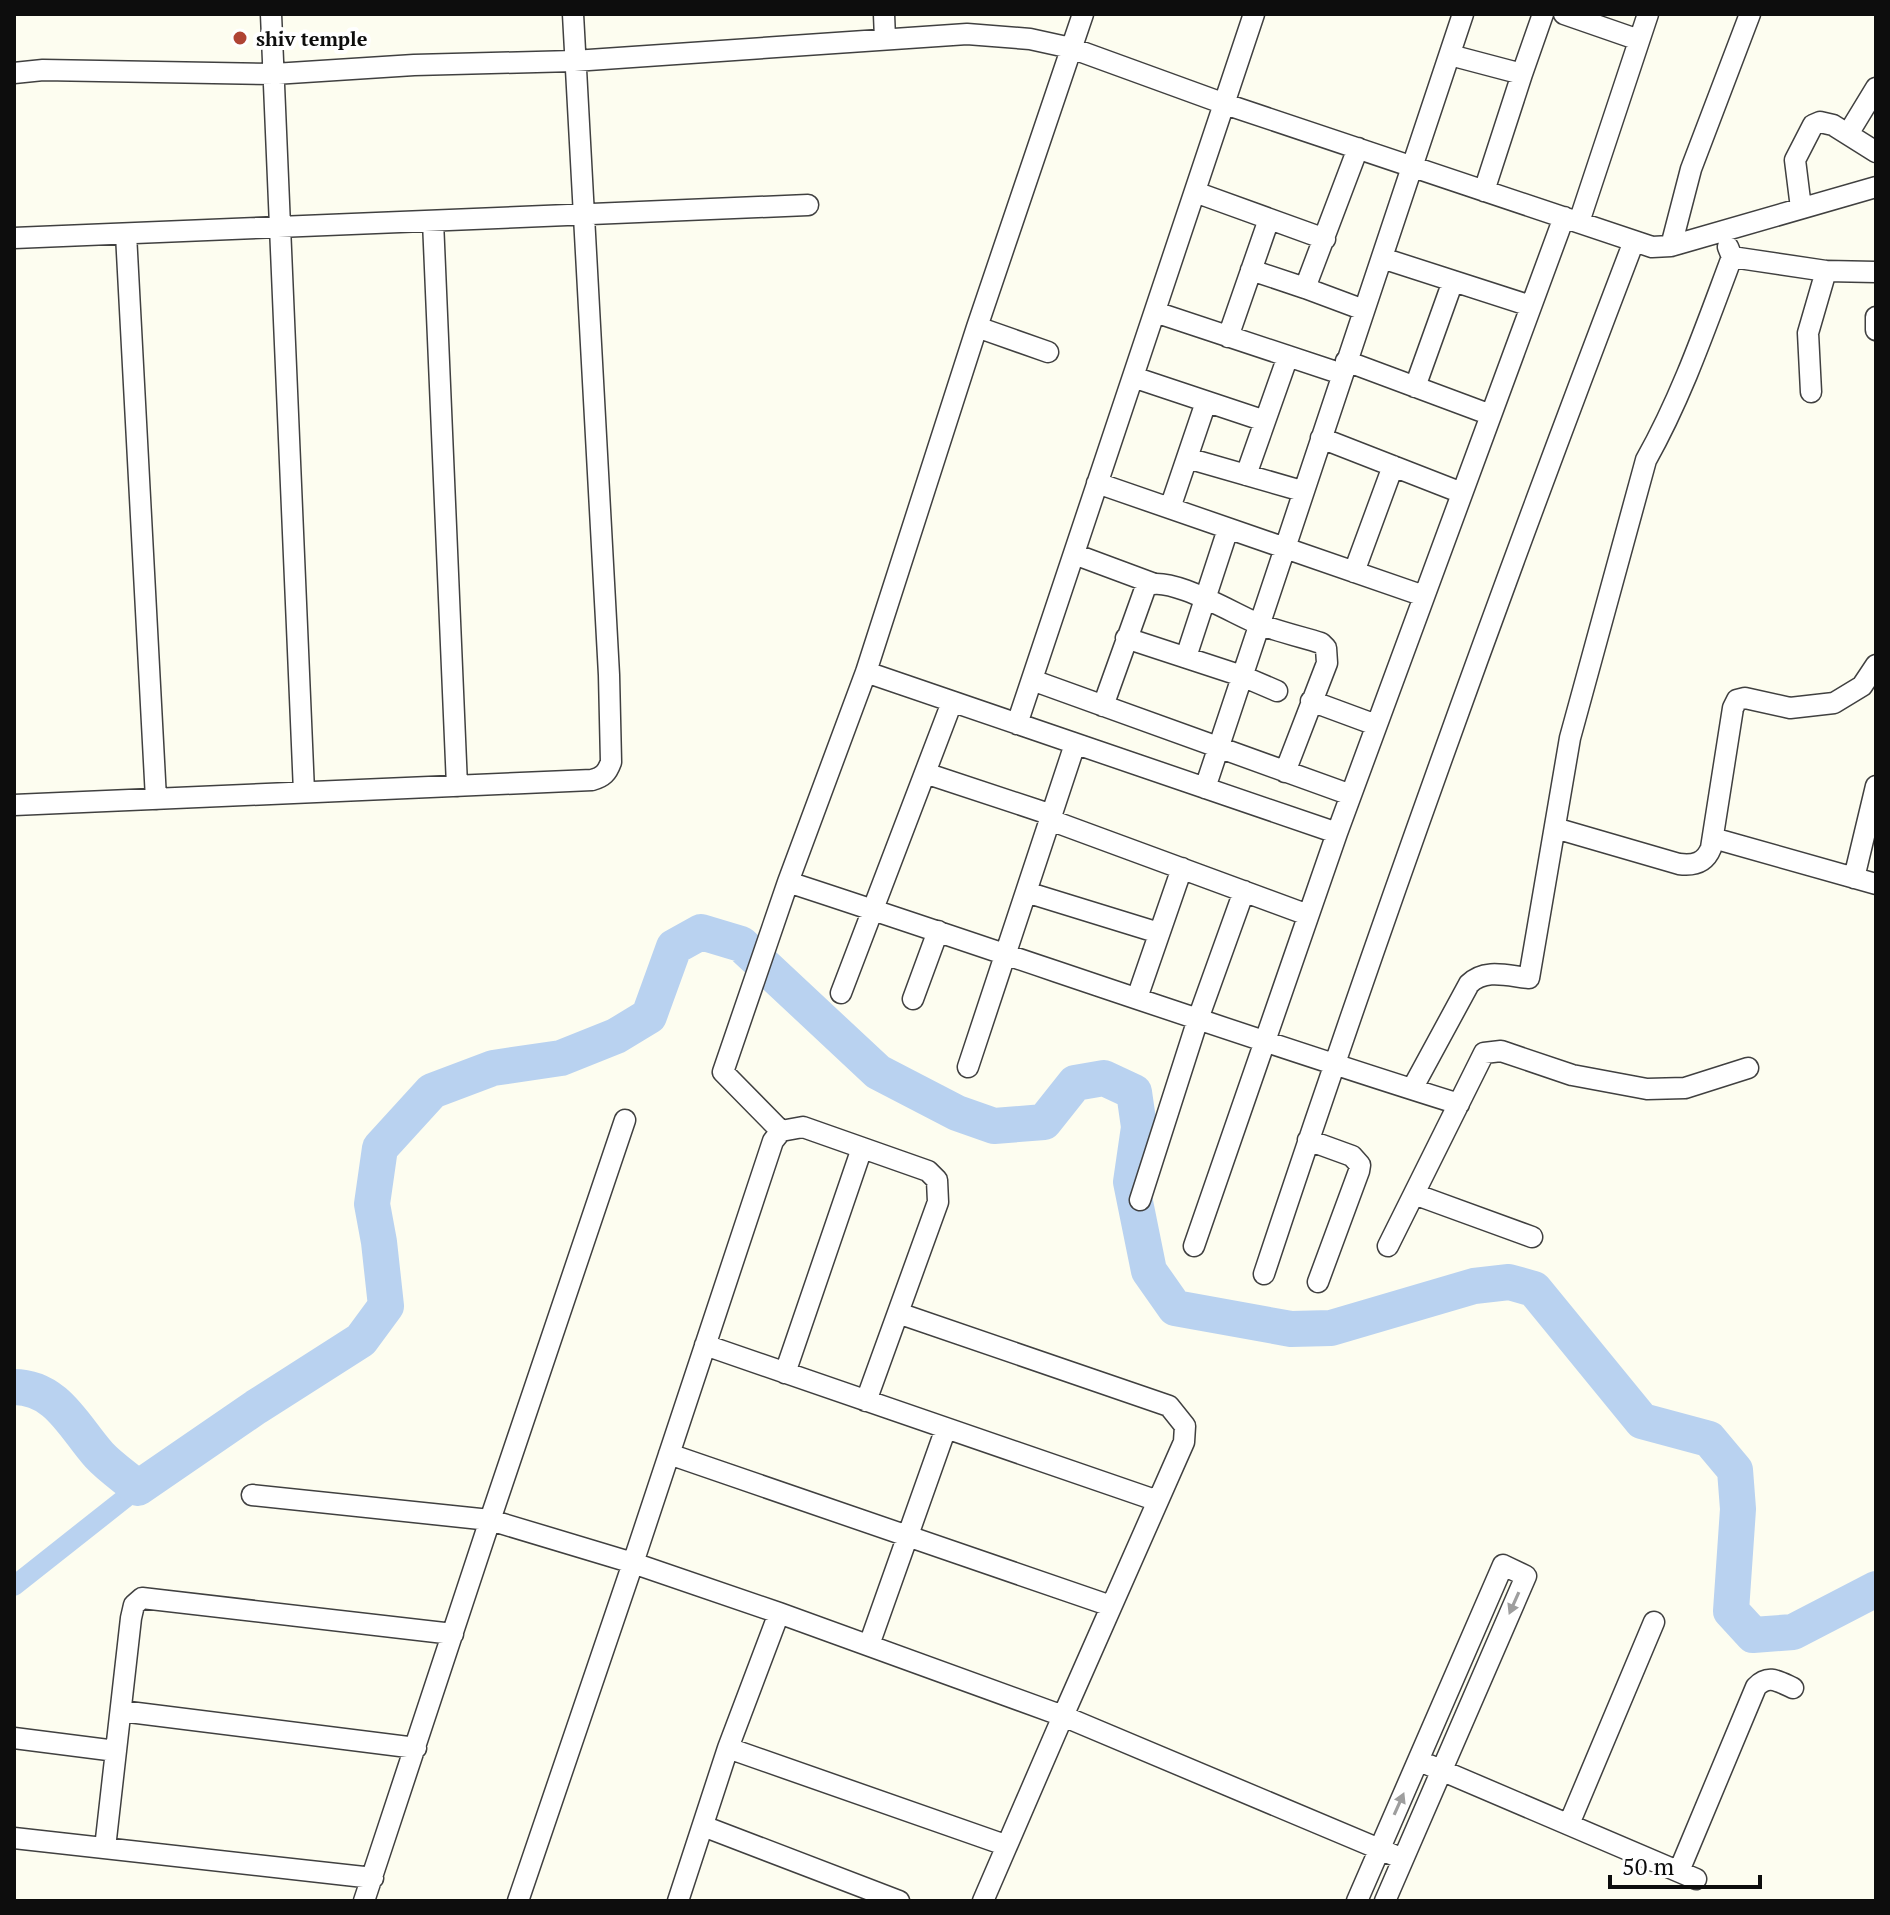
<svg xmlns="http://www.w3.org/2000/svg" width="1890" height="1915" font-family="'PT Serif',serif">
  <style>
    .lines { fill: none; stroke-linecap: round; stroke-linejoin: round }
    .canal { stroke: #b9d2f0; stroke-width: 20 }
    .river { stroke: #b9d2f0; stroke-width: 36 }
    .minor-casing { stroke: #404040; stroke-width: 23 }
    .minor { stroke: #fff; stroke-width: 20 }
    .oneway { fill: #9e9e9e }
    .poi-dot { fill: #af4434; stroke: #fff; stroke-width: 3 }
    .labels { text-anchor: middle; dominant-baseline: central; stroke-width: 8; stroke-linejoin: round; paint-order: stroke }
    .poi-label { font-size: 20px; font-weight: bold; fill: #0d0d0d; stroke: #fff; text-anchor: start }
  </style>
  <rect width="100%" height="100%" fill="#fdfdf0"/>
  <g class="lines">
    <path class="canal" d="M14,1586L138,1488"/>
    <path class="river" d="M14,1387C57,1387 74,1427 99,1455C110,1467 125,1477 138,1488L256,1407L361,1340L386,1306L379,1242L372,1204L380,1148L432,1091L493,1068L561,1058L616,1036L649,1016L674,947L701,932L741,944L878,1072L957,1113L994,1126L1044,1122L1075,1083L1104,1078L1134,1092L1139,1127L1131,1182L1149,1271L1175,1308L1291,1329L1331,1328L1474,1286L1509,1282L1534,1289L1642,1421L1709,1439L1735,1470L1738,1509L1731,1611L1753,1635L1793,1632L1876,1589"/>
    <g class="minor-casing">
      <path id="minor" d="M271,14L304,792
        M884,14L885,39
        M1564,14L1639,40
        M1450,55L1522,74L1543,14
        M14,73L43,70L274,74L414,65L574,61L967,34L1030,39L1071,48L1225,104L1652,247L1671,246L1876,187
        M1848,134L1876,88
        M1484,191L1522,74
        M1195,192L1325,239
        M1801,208L1795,160L1813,125L1820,122L1833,125L1876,152
        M433,221L457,786
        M1579,222L1648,14
        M126,234L156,799
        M14,238L808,205
        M1671,246L1691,169L1750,14
        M1728,247L1732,257L1826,271L1876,272
        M1382,258L1531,306
        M1251,270L1305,288L1358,148
        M1305,288L1364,310
        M1155,312L1342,374
        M1876,317V330
        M977,327L1048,352
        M1228,337L1269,219
        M1346,361L1491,415
        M1133,377L1265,421
        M1415,387L1453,281
        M1811,392L1808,333L1826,271
        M1321,438L1462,493
        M1187,458L1302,491
        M1246,475L1288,356
        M1097,483L1424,596
        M1170,508L1206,402
        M1074,554L1152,583
        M1354,572L1393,466
        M1126,638L1242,676L1277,691
        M1186,657L1228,529
        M866,672L1337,833
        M1032,680L1351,795
        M1311,701L1376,725
        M1103,706L1146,586C1170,574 1237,616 1261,625C1281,632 1301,637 1321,643L1326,648L1327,663L1285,772
        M1017,724L1254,14
        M925,773L1046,813L1050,820L1308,915
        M1205,788L1463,14
        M14,805L592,780C603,777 607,773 611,762L609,675L573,14
        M1555,828L1679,864C1694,866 1705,863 1711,848L1733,708L1737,700L1745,698L1790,708L1834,703L1862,686L1876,665
        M1713,838L1876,884
        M1854,878L1876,786
        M788,882C1012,955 1234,1034 1459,1104
        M1026,892L1159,933
        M841,993L952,702
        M1137,998L1182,868
        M913,999L938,931
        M968,1067L1075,744
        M1412,1089L1469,984C1485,968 1508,976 1529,978L1570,738L1646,460C1682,396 1706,326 1732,257
        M781,1131L723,1072L788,882L866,672L977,327L1083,14
        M1308,1140L1352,1156L1360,1165L1359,1171L1318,1282
        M1414,1194L1532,1237
        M1140,1200L1198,1019L1244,891
        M1194,1246L1337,833L1564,217
        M1388,1246L1484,1053L1501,1051L1572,1075L1647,1089L1685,1088L1748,1068
        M1264,1274C1379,926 1503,583 1634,241
        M898,1313L1169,1406L1185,1426L1184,1442L1063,1716L1403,1859
        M705,1345L1158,1501
        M785,1373L862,1148
        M669,1454L1111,1606
        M252,1495L490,1520L625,1120
        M869,1645L946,1428
        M121,1711L416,1748
        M14,1738L116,1751
        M728,1748L779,1613
        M1429,1765L1696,1879
        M1569,1824L1654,1622
        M703,1826L899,1901
        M14,1838L373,1878
        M105,1848L131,1618L134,1605L142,1598L453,1634
        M1679,1871L1756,1687C1768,1674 1778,1681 1793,1688
        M364,1901L490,1520L633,1563L773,1141L781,1131L803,1127L928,1171L937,1180L938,1202L866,1401
        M518,1901L633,1563L779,1613L1063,1716L983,1901
        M678,1901L728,1748L1005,1845
        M1357,1901L1503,1565L1526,1576L1385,1901"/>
    </g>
    <use href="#minor" class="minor"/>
  </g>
  <defs><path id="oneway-solid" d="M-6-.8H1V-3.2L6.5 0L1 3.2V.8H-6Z" transform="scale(2)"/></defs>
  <g class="oneway">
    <use href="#oneway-solid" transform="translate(1514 1603) rotate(114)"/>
    <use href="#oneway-solid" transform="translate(1399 1804) rotate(-66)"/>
  </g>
  <circle class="poi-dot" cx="240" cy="38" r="8"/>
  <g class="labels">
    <g class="poi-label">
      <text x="256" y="38">shiv temple</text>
    </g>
  </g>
  <rect width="1890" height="1915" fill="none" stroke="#0d0d0d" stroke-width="32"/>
  <path d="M1610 1875v12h150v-12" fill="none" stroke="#0d0d0d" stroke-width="4"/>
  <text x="1622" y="1875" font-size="24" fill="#0d0d0d" stroke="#ffffff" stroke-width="6" paint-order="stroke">50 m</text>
</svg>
